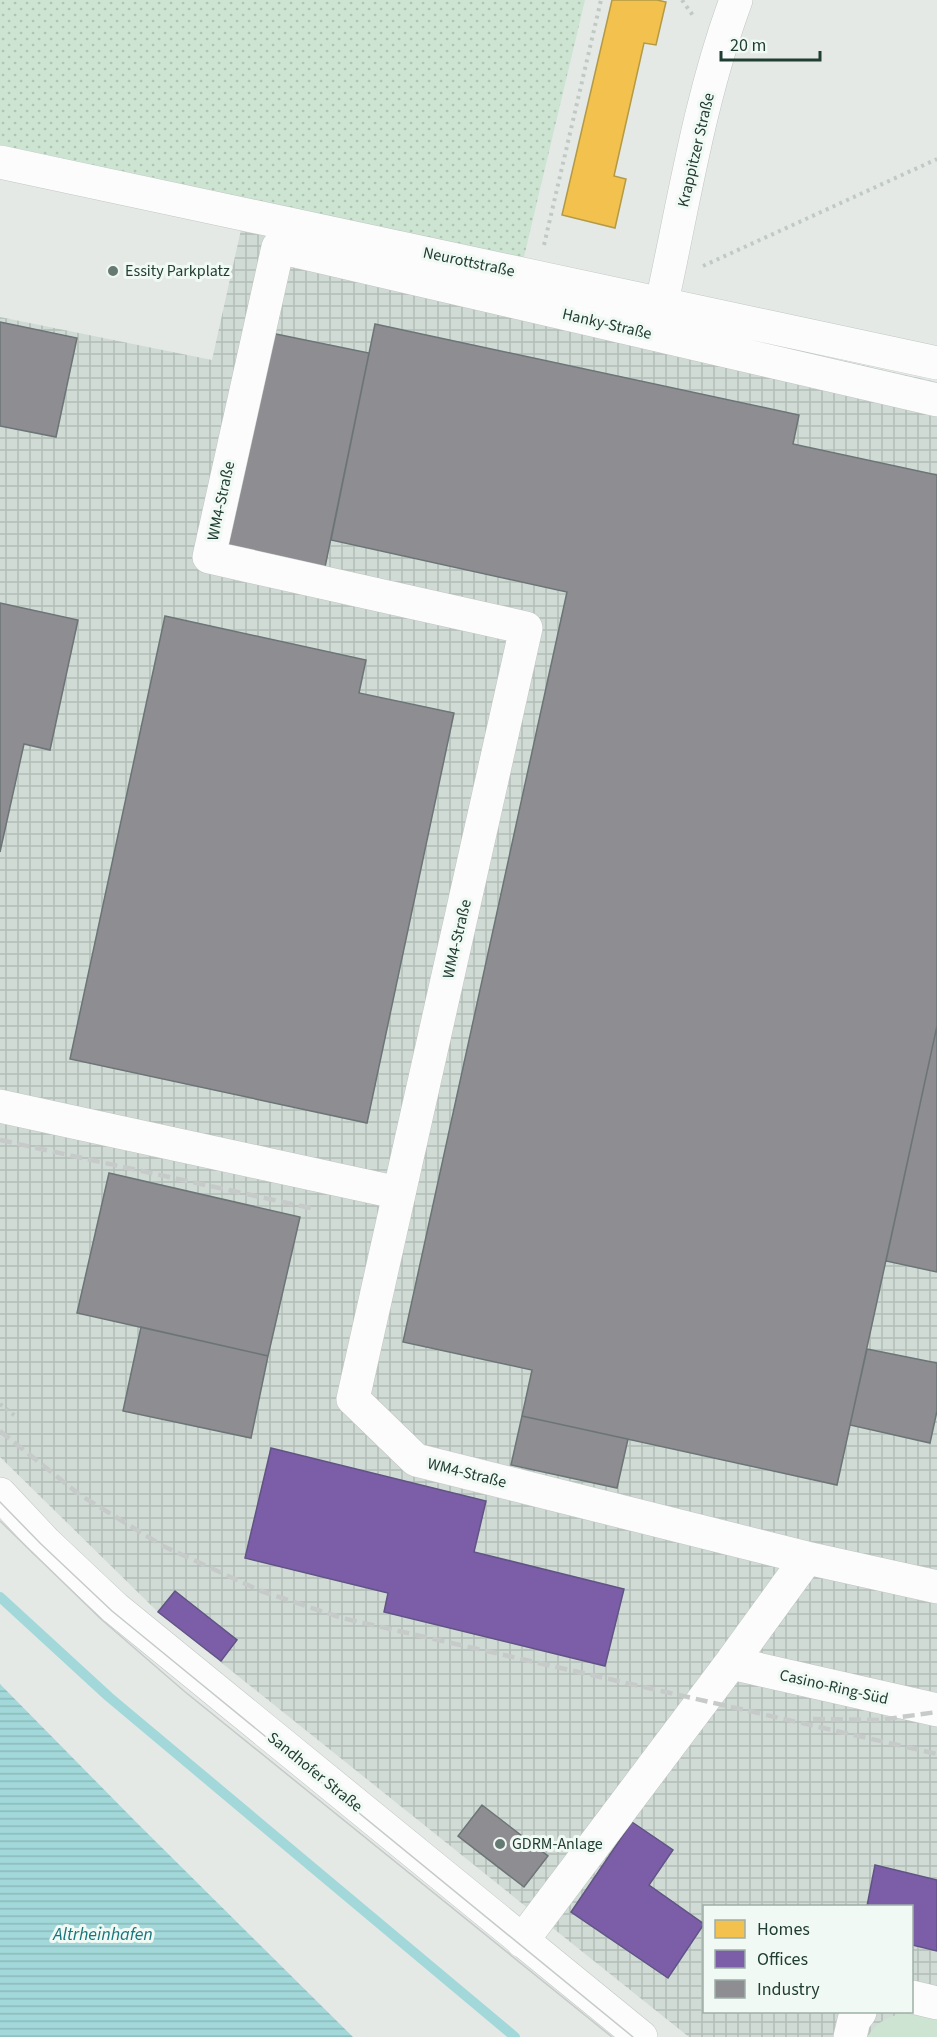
<svg xmlns="http://www.w3.org/2000/svg" width="937" height="2037" font-family="'Source Sans 3',sans-serif">
  <style>
    .industrial { fill: url(#industrial-grid); fill-rule: evenodd }
    .grass { fill: #cce4d1 }
    .park { fill: url(#park-dots) }
    .water { fill: url(#water-rules) }
    .homes { fill: #f2c14e; stroke: #b39a46; stroke-width: 1.5 }
    .offices { fill: #7b5ea7; stroke: #605484; stroke-width: 1.5 }
    .industry { fill: #8d8d92; stroke: #6c7576; stroke-width: 1.5 }
    .lines { fill: none; stroke-linecap: round; stroke-linejoin: round }
    .stream { stroke: #a2d8d9; stroke-width: 10 }
    .minor-casing { stroke: #c1c6c3; stroke-width: 34 }
    .path { stroke: #c0cac5; stroke-width: 4; stroke-dasharray: 3 4.5; stroke-linecap: butt }
    .minor { stroke: #fbfcfb; stroke-width: 33 }
    .tram { stroke: #c6cac9; stroke-width: 1.5 }
    .rail { stroke: #c6cac9; stroke-width: 4.5; stroke-dasharray: 12 6; stroke-linecap: butt }
    .poi-dot { fill: #657a72; stroke: #f1f9f4; stroke-width: 2 }
    .labels { text-anchor: middle; dominant-baseline: central; stroke-width: 6; stroke-linejoin: round; paint-order: stroke }
    .street-label { font-size: 16px; fill: #203e33; stroke: #f1f9f4 }
    .poi-label { font-size: 16px; fill: #203e33; stroke: #f1f9f4; text-anchor: start }
    .water-label { font-size: 18px; font-style: italic; fill: #17767d; stroke: #f1f9f4 }
  </style>
  <defs>
    <pattern id="industrial-grid" width="8" height="8" patternUnits="userSpaceOnUse" patternTransform="scale(1.5)"><rect width="8" height="8" fill="#d1dbd6"/><path d="M0 4h8M4 0v8" fill="none" stroke="#b3bdb8"/></pattern>
    <pattern id="park-dots" width="8" height="8" patternUnits="userSpaceOnUse" patternTransform="scale(1.5)"><rect width="8" height="8" fill="#cce4d1"/><path d="M2 2h.1M6 6h.1" fill="none" stroke="#afc5b4" stroke-width="1.8" stroke-linecap="round"/></pattern>
    <pattern id="water-rules" width="6" height="5" patternUnits="userSpaceOnUse" patternTransform="scale(1.5)"><rect width="6" height="5" fill="#a2d8d9"/><path d="M0 2.5h6" fill="none" stroke="#8bbabb"/></pattern>
  </defs>
  <rect width="100%" height="100%" fill="#e4e9e6"/>
  <path class="industrial" d="M242,225L937,382V2037H689L158,1612L0,1457V317L212,360ZM704,1906H912V2012H704Z"/>
  <path class="grass" d="M912,2011L937,2017V2037H868C875,2020 896,2014 912,2011Z"/>
  <path class="park" d="M0,0H585L523,261L0,147Z"/>
  <path class="water" d="M0,1684L136,1822L353,2037H0Z"/>
  <path class="homes" d="M612,0H657L666,2L656,45L644,43L614,176L626,179L615,228L562,215Z"/>
  <path class="offices" d="M271,1448L486,1501L474,1552L624,1589L605,1666L384,1612L388,1593L245,1558Z
    M175,1591L237,1640L221,1661L158,1612Z
    M632,1822L673,1850L649,1885L704,1924L668,1978L571,1912Z
    M875,1865L937,1880V1951L912,1945V1906H867Z"/>
  <path class="industry" d="M0,322L77,338L56,437L0,426Z
    M375,324L799,415L793,444L937,475V1026L837,1485L522,1416L532,1370L403,1342L567,592L331,540Z
    M271,333L369,353L324,572L227,552Z
    M0,603L78,620L50,750L24,744L0,852Z
    M165,616L366,660L359,693L454,713L367,1123L70,1059Z
    M937,1026V1272L886,1261Z
    M109,1173L300,1217L268,1356L77,1313Z
    M141,1327L268,1356L251,1438L123,1411Z
    M867,1349L937,1363V1411L930,1443L850,1425Z
    M522,1416L628,1439L617,1488L511,1465Z
    M482,1805L548,1856L524,1887L458,1836Z"/>
  <g class="lines">
    <path class="stream" d="M0,1597L109,1697L515,2037"/>
    <g class="minor-casing">
      <path id="minor" d="M0,162C312,230 625,294 937,363
        M662,302C684,201 700,97 736,0
        M937,400L278,247L209,557L526,628L353,1399L416,1460L807,1558L937,1587
        M0,1106L399,1193
        M0,1494L45,1542L115,1608L641,2037
        M731,1663L937,1710
        M522,1941L731,1663L807,1558
        M912,1997L937,2003
        M850,2037L854,2020L860,2012"/>
    </g>
    <path class="path" d="M682,0L694,17
      M544,245L601,0
      M703,266L937,159
      M216,268L238,274
      M0,1404L18,1418"/>
    <use href="#minor" class="minor"/>
    <path class="tram" d="M0,1502L41,1544L112,1611L633,2037
      M0,1521L102,1620L184,1691L612,2037"/>
    <path class="rail" d="M0,1140L315,1209
      M0,1431L80,1495L163,1546L261,1591L342,1618L937,1754
      M813,1719L880,1720L937,1712"/>
  </g>
  <g class="poi-dot">
    <circle cx="113" cy="271" r="6"/>
    <circle cx="500" cy="1844" r="6"/>
  </g>
  <g class="labels">
    <g class="street-label">
      <text transform="translate(696 150) rotate(-77)">Krappitzer Straße</text>
      <text transform="translate(469 262) rotate(12)">Neurottstraße</text>
      <text transform="translate(607 324) rotate(13)">Hanky-Straße</text>
      <text transform="translate(221 501) rotate(-78)">WM4-Straße</text>
      <text transform="translate(457 939) rotate(-77)">WM4-Straße</text>
      <text transform="translate(467 1473) rotate(14)">WM4-Straße</text>
      <text transform="translate(834 1687) rotate(13)">Casino-Ring-Süd</text>
      <text transform="translate(315 1772) rotate(39)">Sandhofer Straße</text>
    </g>
    <g class="poi-label">
      <text x="125" y="271">Essity Parkplatz</text>
      <text x="512" y="1844">GDRM-Anlage</text>
    </g>
    <g class="water-label">
      <text x="103" y="1934">Altrheinhafen</text>
    </g>
  </g>
  <rect x="703" y="1905" width="210" height="108" fill="#f1f9f4" stroke="#9daea7" stroke-width="1.5"/>
  <rect x="715" y="1920" width="30" height="18" fill="#f2c14e" stroke="#9daea7" stroke-width="1.5"/>
  <text x="757" y="1935" font-size="18" fill="#203e33">Homes</text>
  <rect x="715" y="1950" width="30" height="18" fill="#7b5ea7" stroke="#9daea7" stroke-width="1.5"/>
  <text x="757" y="1965" font-size="18" fill="#203e33">Offices</text>
  <rect x="715" y="1980" width="30" height="18" fill="#8d8d92" stroke="#9daea7" stroke-width="1.5"/>
  <text x="757" y="1995" font-size="18" fill="#203e33">Industry</text>
  <path d="M721 51v9h99v-9" fill="none" stroke="#203e33" stroke-width="3"/>
  <text x="730" y="51" font-size="18" fill="#203e33" stroke="#f1f9f4" stroke-width="4.5" paint-order="stroke">20 m</text>
</svg>
